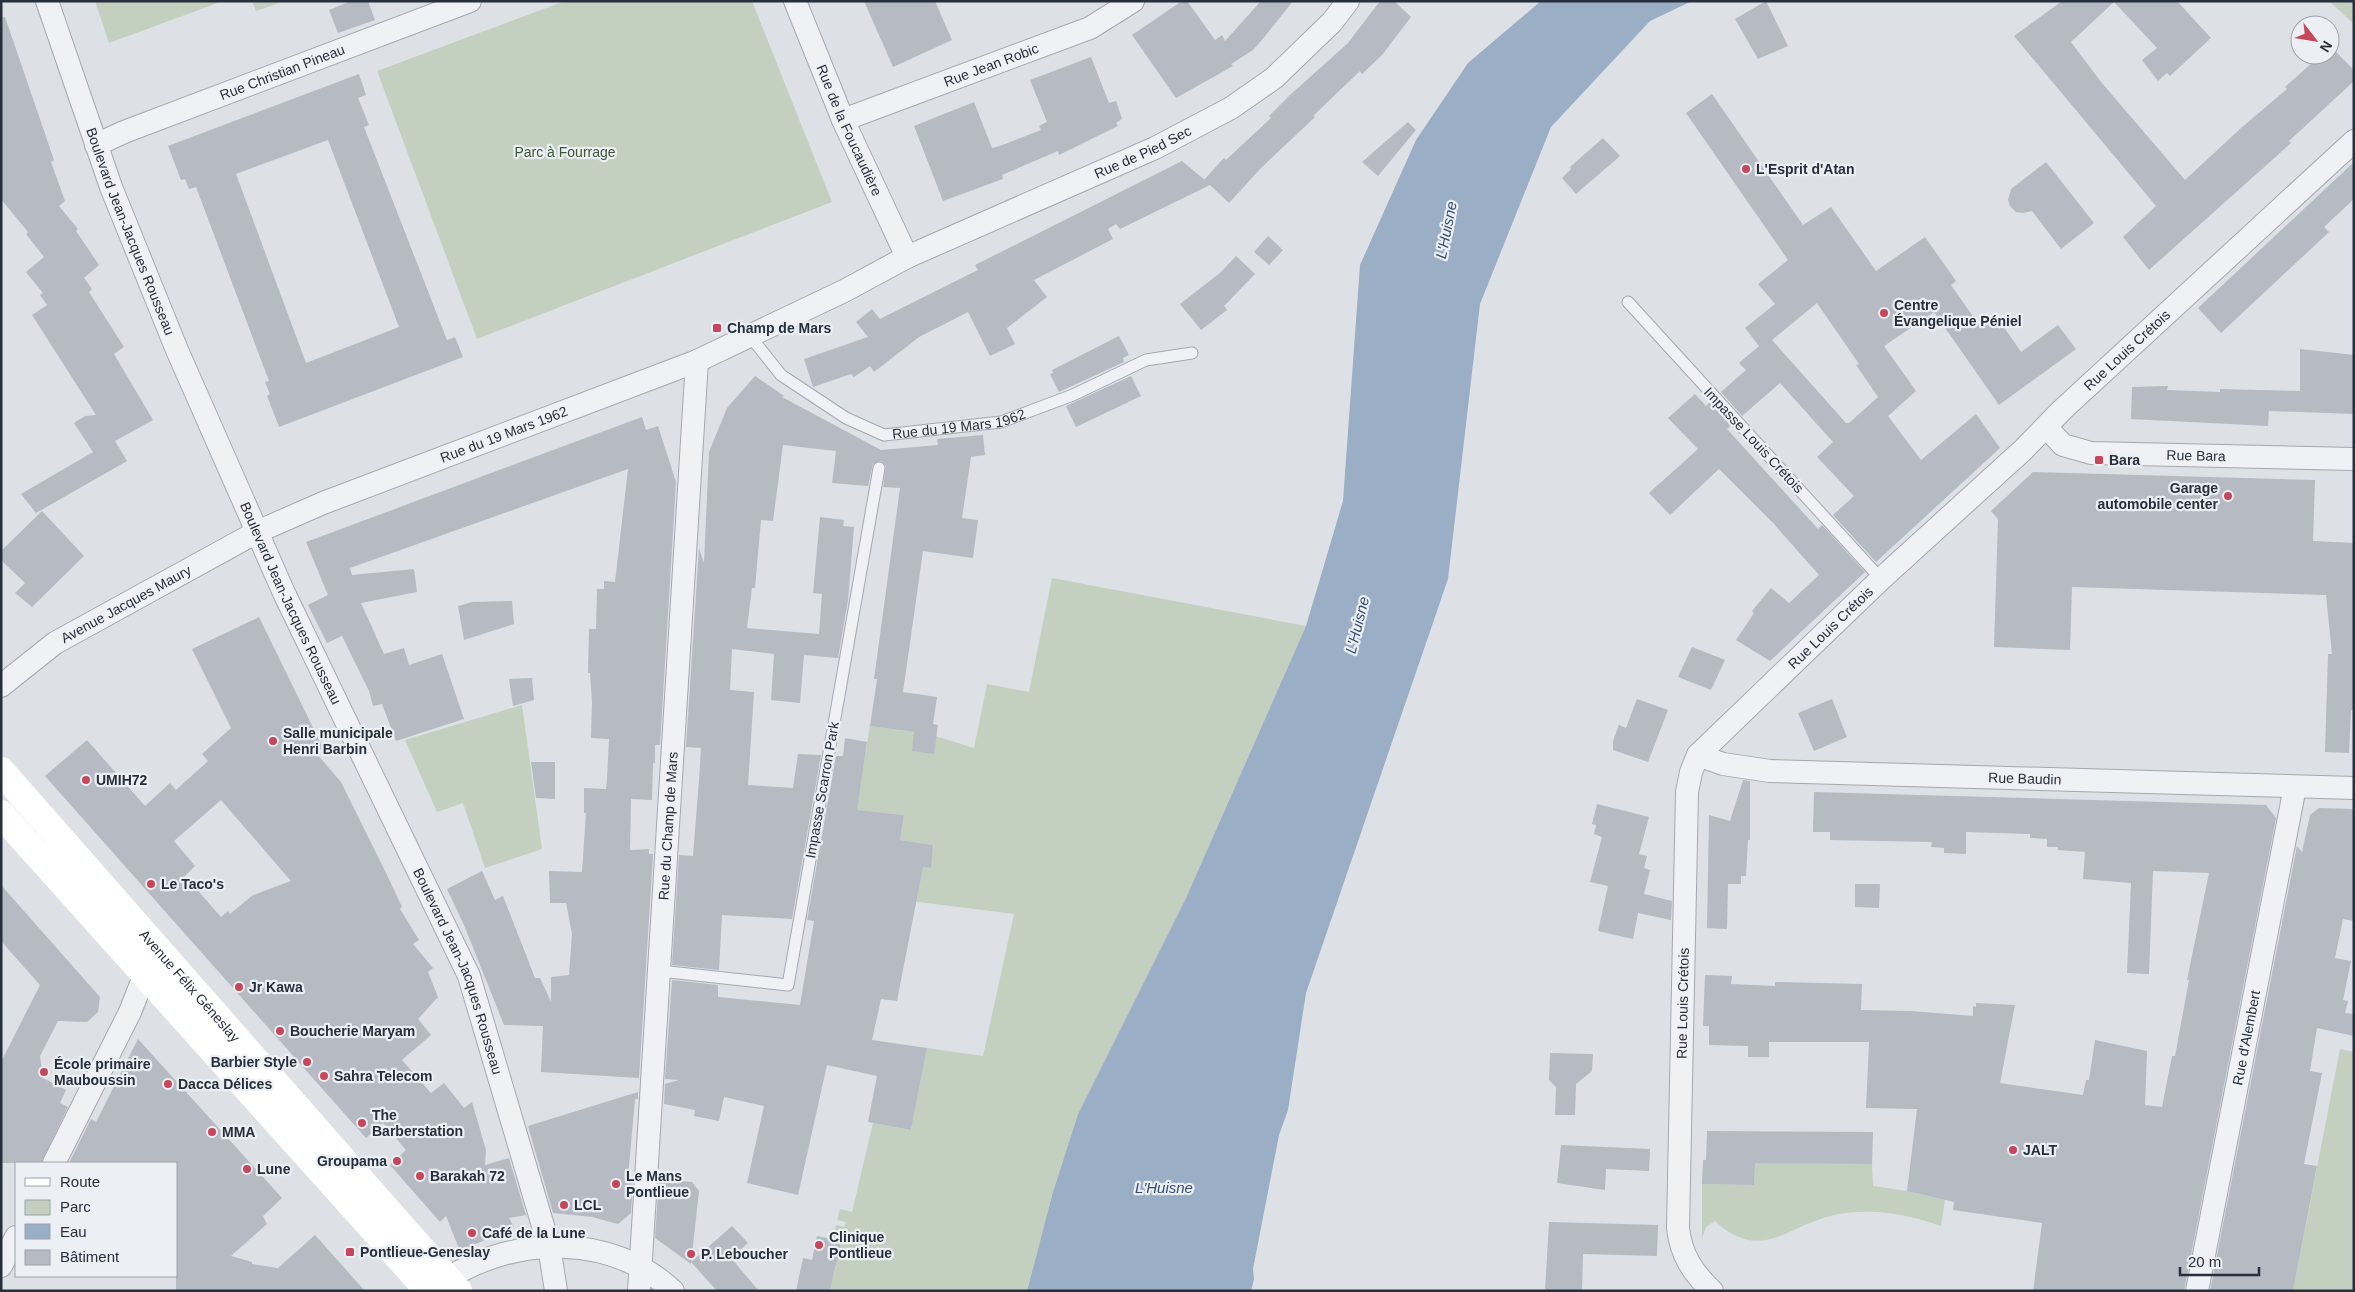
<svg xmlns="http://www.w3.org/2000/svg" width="2355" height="1292" font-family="Arial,sans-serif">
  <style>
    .green { fill: #c3d0bf }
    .water { fill: #9aaec5 }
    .building { fill: #b5bac3; fill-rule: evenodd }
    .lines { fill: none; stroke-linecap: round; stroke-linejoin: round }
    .lane-casing { stroke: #a3a8b0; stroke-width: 13 }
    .street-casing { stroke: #a3a8b0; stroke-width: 24 }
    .lane { stroke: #f0f1f5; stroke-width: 11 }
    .street { stroke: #f0f1f5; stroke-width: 22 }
    .secondary { stroke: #fff; stroke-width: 28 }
    .poi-dot { fill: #c64759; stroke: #eceff4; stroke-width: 2 }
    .labels { text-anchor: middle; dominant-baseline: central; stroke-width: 4.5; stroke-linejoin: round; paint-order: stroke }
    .street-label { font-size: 14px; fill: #272f3c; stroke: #eceff4 }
    .park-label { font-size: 14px; fill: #3b5736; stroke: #eceff4 }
    .poi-label { font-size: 14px; font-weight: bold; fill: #272f3c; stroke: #eceff4; text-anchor: start }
    .water-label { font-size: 15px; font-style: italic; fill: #344d6d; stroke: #eceff4 }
  </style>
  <rect width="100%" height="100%" fill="#dde1e6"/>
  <path class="green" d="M95,1H223L109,43Z
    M252,1H285L256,11Z
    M565,1H752L832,202L477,339L377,71Z
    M2329,1H2354V24Z
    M1052,578L1306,626L1186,898L1078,1114L1053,1192L1027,1291H830L836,1265L827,1263L836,1225L844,1227L846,1222L837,1220L840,1209L852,1212L873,1123L911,1130L927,1048L983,1056L1014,914L878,897L883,861L930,868L933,845L900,840L904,815L856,810L870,726L932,735L974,748L987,684L1029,692Z
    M522,705L542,849L485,868L463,803L437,812L405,740Z
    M2340,1049L2354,1052V1291H2293Z
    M1755,1132L1771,1163L1872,1164L1873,1186L1907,1191L1945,1200L1941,1226C1909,1214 1873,1208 1839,1214C1789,1223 1762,1265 1715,1221L1706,1227L1702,1238V1184L1754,1185Z"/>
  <path class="water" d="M1541,1H1692L1650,21L1551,127L1480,304L1448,579L1306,993L1288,1110L1279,1135L1253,1269L1254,1279L1251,1291H1027L1053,1192L1078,1114L1186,898L1306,626L1343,501L1360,265L1416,140L1468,63Z"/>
  <path class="building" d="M351,1H368L375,20L338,33L329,10Z
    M864,1H935L952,40L893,67Z
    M1182,1H1187L1215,40L1222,35L1225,41L1261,1H1293L1262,40L1253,50L1231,64L1233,66L1176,98L1132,35Z
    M1380,1H1394L1411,17L1382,55L1362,74L1360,71L1313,116L1315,117L1261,168L1229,203L1210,185L1120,229L1116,224L1108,229L1113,239L1034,280L1047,297L1007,328L1015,344L990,356L968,312L919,337L874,372L870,366L854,377L851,374L813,387L804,359L868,337L856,322L872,309L880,319L978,270L975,265L1182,161L1206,181L1204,180L1224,158L1226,160L1271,118L1269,116L1289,96L1348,43Z
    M1766,1L1788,46L1758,59L1735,19Z
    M2062,1H2177L2211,38L2170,76L2167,73L2158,81L2142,60L2157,48L2114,2L2071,42L2101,82L2185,180L2241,128L2287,89L2285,87L2321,55L2324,58L2330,55L2333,49L2354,70V81L2289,141L2291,143L2149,270L2123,237L2156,206L2014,36Z
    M1,17H5L54,160L51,162L65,201L59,206L78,229L76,231L99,265L84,278L92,289L89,292L124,347L114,354L153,420L115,441L127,461L36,513L21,494L93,452L74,423L85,416L96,415L32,315L47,305L40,295L43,293L26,272L44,257L26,234L28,232L1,199Z
    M1091,57L1109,103L1116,101L1122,119L1116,123L1118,126L1059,155L1058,151L1002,175L1003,179L943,201L914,126L974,102L992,148L1000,146L1041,130L1039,126L1047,122L1030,80Z
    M359,74L366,95L358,98L369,125L364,127L447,340L455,337L463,357L279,427L267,396L270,394L265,382L269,381L196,187L189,189L185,179L181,180L168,146ZM328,140L399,327L306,363L236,174Z
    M1712,94L1803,225L1831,207L1876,271L1925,237L1956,281L1951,285L1979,325L1995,314L2021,352L2058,325L2076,349L1999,405L1934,312L1884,346L1916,391L1888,416L1921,460L1976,414L2000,448L1876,562L1833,515L1854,496L1817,457L1833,442L1780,383L1742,416L1721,392L1746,370L1739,363L1759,346L1745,328L1775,304L1758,284L1788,260L1686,113ZM1817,303L1859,364L1856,365L1878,397L1849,423H1846L1772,340Z
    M1408,122L1416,130L1378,176L1362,162Z
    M1603,138L1620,156L1576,194L1562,178L1571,169L1570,167Z
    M2046,162L2094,223L2061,249L2032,211L2023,213L2016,212L2010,206L2008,200L2011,189Z
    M2354,162V199L2324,227L2329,232L2221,333L2198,308Z
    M1268,236L1283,250L1269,265L1254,252Z
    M1236,256L1255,274L1224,306L1227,310L1201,330L1180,304L1220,273Z
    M1119,336L1129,355L1123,358L1124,362L1059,392L1050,374L1053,373L1052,370Z
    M2300,349L2354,355V414L2269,411L2268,426L2131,419L2132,387L2168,386L2167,390L2220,392V389L2300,391Z
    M755,376L784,396L782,397L881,450L938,445L937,439L983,435L985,455L971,457L962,518L978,520L973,558L923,551L903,692L937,697L933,724L938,725L934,754L912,751L914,732L870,726L877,679H874L900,488L883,487L886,466L881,461L873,464L868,486L832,483L836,451L783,445L773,521L761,520L755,588H752L747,628L819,634L822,594L813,593L820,517L844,520L843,526L854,527L848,600L838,658L804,655L800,703L771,700L774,654L732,649L730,690L754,692L748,785L793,788L798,754L821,755L792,919L722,915L719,970L672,965L679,855L693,856L699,780L701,748L686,747L699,548L704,563L709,452L727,408Z
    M1131,376L1141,396L1076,427L1066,406Z
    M1695,394L1706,406L1710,402L1731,426L1727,429L1818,529L1822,525L1865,572L1770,661L1736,640L1754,613L1752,611L1771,588L1789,603L1819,575L1773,523L1719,469L1670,515L1649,493L1698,449L1668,418Z
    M642,417L646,430L658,426L676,482L660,745H655V763H653L652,800L631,799L630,850L649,849V854H653L639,1078L541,1072L543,1026L504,1025L464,925L447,889L482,871L495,900L503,896L535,978H540L551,1002V977L569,975L572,934L566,903H550L549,871L582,872L586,813H584V788L606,789L607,778L609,739L591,738L592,702L590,673H588L589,629H596L597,589H604V581L615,582L628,469L350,568L352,575L414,569L417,592L361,603L384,654L404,648L409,665L442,654L464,719L396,741L382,704L373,706L369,691L342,636L327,643L308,605L328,595L306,542Z
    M2033,472L2315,480L2313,541L2354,543V710H2351L2349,753L2325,752L2328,654H2332L2326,595L2072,587L2070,650L1994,647L1998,519L1991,511Z
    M42,511L84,556L32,607L15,593L25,583L1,560V551Z
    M512,601L514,624L464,640L458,606L472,602Z
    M259,617L323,748L315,752L341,782L387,875L402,907L400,909L419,940L413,944L433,968L428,972L438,997L418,1019L431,1035L402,1060L431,1093L444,1083L464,1108L472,1102L486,1150L485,1165L509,1158L526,1215L509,1218L514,1227L460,1251L446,1216L440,1222L390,1165L406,1150L383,1123L366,1138L45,776L87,740L145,806L170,783L176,790L208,761L202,754L231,728L192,649ZM221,800L291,881L253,895L230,914L228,911L221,917L185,876L195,866L174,841Z
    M1692,647L1725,660L1711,690L1678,677Z
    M532,678L534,700L513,706L509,679Z
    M1637,699L1668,710L1648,762L1613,750V741L1619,725L1626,728Z
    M1832,699L1847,737L1814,751L1798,713Z
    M845,738L867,742L857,810L904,815L900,840L933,845L931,868L923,867L897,1001L881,999L872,1040L927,1048L911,1130L868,1122L877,1076L827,1065L798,1195L747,1183L764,1106L724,1097L719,1121L694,1116L695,1110L664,1104L665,1084L679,1080L665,1079L672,980L718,985V997L800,1005L814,921L807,920L836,756H843Z
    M531,762H555V799L536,798Z
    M1743,780L1750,781V840H1748L1746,876H1741V884H1728L1727,929L1707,928L1709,815L1730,821Z
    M1814,792L2266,805L2276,818L2184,1291H2033L2042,1223L1953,1210L1954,1202L1907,1191L1917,1109L1866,1108L1869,1042H1769V1057H1748V1046L1709,1045V1026H1703L1705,975L1732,976L1731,984L1775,986V982L1862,984L1861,1010L1911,1011L1973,1016V1006L1976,1007V1003L2015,1005L2000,1083L2083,1095L2086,1080H2089L2095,1040L2147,1051L2145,1105L2162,1107L2172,1056H2175L2189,980H2187L2209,873L2153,871L2149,974L2127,973L2131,883L2083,879L2085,852L2058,850V847H2047V839L2030,838V834L1966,832V854L1944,853V848L1931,847L1932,842L1830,840V832H1813Z
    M1597,804L1649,817L1639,854L1647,856L1644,868L1650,870L1644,894L1672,901L1671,920L1638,913L1633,939L1598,931L1608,886L1590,882L1602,837L1594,834L1596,825L1592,824Z
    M2319,808L2354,809V921L2343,919L2335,958L2351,961L2343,1000L2348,1001L2345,1013L2354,1014V1036L2317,1028L2310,1071L2322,1073L2304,1164L2317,1166L2293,1291H2210L2297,846L2302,852L2310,815Z
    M1855,884H1880L1879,908L1855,907Z
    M1,885L100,997L98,1012L87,1022L58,1021L40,1056L43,1078L66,1090L60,1103L68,1107L41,1163H1V1062L40,985L1,941Z
    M138,1039L282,1198L263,1216L267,1224L231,1256L252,1262V1264L278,1268L315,1235L365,1291H176V1163H69L91,1119L96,1122Z
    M1550,1053L1593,1054L1592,1071L1576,1084L1575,1115H1555L1556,1087L1549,1080Z
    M638,1092V1099H635L628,1177H633L631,1213L618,1224L592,1217L553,1213L528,1126Z
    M1707,1131L1873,1132L1872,1164L1755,1163L1754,1185L1702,1184L1703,1160H1706Z
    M1561,1145L1650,1149L1649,1171L1606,1169L1605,1190L1557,1183Z
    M659,1179L692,1182L699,1191L691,1264L655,1238Z
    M1549,1222L1658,1225L1657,1256L1583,1254L1582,1291H1545Z
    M732,1226L748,1243L731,1258L759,1291H717L691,1262Z
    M817,1236L841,1241L830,1291H796L803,1258L812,1260Z"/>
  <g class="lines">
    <g class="lane-casing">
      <g id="lane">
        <path d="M1628,302L1881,579"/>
        <path id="s1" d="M750,336L781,375L846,418L884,435L1001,422L1073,395L1146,360L1192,353"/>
        <path d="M660,971L788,985L879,468"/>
      </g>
    </g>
    <g class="street-casing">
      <g id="street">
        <path id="s2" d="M47,1L111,187L177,350L284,593L469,976L549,1246L556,1291"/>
        <path id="s3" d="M795,1L843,120L907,257"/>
        <path id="s4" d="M843,120L1090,28L1133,1"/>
        <path id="s5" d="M96,145L124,132L470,1"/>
        <path id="s6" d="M2046,427L2063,445L2091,453L2354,459"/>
        <path id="s7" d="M1,686L55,643L257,532L323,503L697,361L844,291L907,257L1155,148L1231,108L1274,78L1332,22L1348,1"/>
        <path id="s8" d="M1698,755L1723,764L1770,771L2354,788"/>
        <path d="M54,1163L130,1012L145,974L156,964"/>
        <path d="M1,1266L16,1237"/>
        <path d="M447,1279C516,1235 611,1233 673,1291"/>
        <path id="s9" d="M639,1291L697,361"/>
        <path id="s10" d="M1712,1291C1693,1273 1681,1255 1678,1228L1687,792L1691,772L1698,755L1881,579L2023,450L2062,410L2354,141"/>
        <path id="s11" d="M2197,1291L2295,787"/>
      </g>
    </g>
    <use href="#lane" class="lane"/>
    <use href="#street" class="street"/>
    <g class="secondary">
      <path id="s12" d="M1,771L458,1291"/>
      <path d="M1,814L429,1291"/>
    </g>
  </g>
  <g class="poi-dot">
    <circle cx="1746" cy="169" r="5"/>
    <circle cx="1884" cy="313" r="5"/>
    <rect x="712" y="323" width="10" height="10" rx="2.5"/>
    <rect x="2094" y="455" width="10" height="10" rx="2.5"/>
    <circle cx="2228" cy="496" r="5"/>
    <circle cx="273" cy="741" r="5"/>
    <circle cx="86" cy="780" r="5"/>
    <circle cx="151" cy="884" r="5"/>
    <circle cx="239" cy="987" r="5"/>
    <circle cx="280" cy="1031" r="5"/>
    <circle cx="307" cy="1062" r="5"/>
    <circle cx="44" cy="1072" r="5"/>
    <circle cx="324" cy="1076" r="5"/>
    <circle cx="168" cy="1084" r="5"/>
    <circle cx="362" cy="1123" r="5"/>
    <circle cx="212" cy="1132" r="5"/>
    <circle cx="2013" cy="1150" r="5"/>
    <circle cx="397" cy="1161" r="5"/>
    <circle cx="247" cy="1169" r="5"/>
    <circle cx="420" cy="1176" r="5"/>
    <circle cx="616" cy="1184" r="5"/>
    <circle cx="564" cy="1205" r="5"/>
    <circle cx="472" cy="1233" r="5"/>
    <circle cx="819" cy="1245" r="5"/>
    <rect x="345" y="1247" width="10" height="10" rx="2.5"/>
    <circle cx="691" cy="1254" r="5"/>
  </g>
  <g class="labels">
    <g class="street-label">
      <text stroke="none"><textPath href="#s4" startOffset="158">Rue Jean Robic</textPath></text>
      <text stroke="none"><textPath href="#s5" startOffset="200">Rue Christian Pineau</textPath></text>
      <text stroke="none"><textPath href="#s3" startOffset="140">Rue de la Foucaudière</textPath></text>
      <text stroke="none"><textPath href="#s7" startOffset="1264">Rue de Pied Sec</textPath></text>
      <text stroke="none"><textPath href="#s2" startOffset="245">Boulevard Jean-Jacques Rousseau</textPath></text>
      <text stroke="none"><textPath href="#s10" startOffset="1138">Rue Louis Crétois</textPath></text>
      <text stroke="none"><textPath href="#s1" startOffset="245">Rue du 19 Mars 1962</textPath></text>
      <text stroke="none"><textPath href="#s7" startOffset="565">Rue du 19 Mars 1962</textPath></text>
      <text transform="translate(1754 440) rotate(47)">Impasse Louis Crétois</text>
      <text stroke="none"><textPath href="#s6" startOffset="159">Rue Bara</textPath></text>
      <text stroke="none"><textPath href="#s2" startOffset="650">Boulevard Jean-Jacques Rousseau</textPath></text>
      <text stroke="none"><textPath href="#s7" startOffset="150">Avenue Jacques Maury</textPath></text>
      <text stroke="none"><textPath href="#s10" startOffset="732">Rue Louis Crétois</textPath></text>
      <text stroke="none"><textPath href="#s8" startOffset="329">Rue Baudin</textPath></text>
      <text transform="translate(822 790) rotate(-80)">Impasse Scarron Park</text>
      <text stroke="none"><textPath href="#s9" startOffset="466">Rue du Champ de Mars</textPath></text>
      <text stroke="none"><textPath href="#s2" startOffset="1055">Boulevard Jean-Jacques Rousseau</textPath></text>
      <text stroke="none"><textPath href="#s12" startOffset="286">Avenue Félix Géneslay</textPath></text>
      <text stroke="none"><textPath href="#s10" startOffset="298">Rue Louis Crétois</textPath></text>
      <text stroke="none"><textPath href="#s11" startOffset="258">Rue d'Alembert</textPath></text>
    </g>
    <g class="park-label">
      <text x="565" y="152">Parc à Fourrage</text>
    </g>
    <g class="poi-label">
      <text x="1756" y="169">L'Esprit d'Atan</text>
      <text x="1894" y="305">Centre<tspan x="1894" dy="16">Évangelique Péniel</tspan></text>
      <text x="727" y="328">Champ de Mars</text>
      <text x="2109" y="460">Bara</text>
      <text x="2218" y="488" text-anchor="end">Garage<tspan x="2218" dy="16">automobile center</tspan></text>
      <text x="283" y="733">Salle municipale<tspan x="283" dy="16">Henri Barbin</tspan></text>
      <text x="96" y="780">UMIH72</text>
      <text x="161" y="884">Le Taco's</text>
      <text x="249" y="987">Jr Kawa</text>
      <text x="290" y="1031">Boucherie Maryam</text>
      <text x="297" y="1062" text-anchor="end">Barbier Style</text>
      <text x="54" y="1064">École primaire<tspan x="54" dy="16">Mauboussin</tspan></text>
      <text x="334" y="1076">Sahra Telecom</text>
      <text x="178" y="1084">Dacca Délices</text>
      <text x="372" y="1115">The<tspan x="372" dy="16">Barberstation</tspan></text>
      <text x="222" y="1132">MMA</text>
      <text x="2023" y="1150">JALT</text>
      <text x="387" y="1161" text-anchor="end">Groupama</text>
      <text x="257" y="1169">Lune</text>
      <text x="430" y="1176">Barakah 72</text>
      <text x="626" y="1176">Le Mans<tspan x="626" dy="16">Pontlieue</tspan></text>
      <text x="574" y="1205">LCL</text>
      <text x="482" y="1233">Café de la Lune</text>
      <text x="829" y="1237">Clinique<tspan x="829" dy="16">Pontlieue</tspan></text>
      <text x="360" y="1252">Pontlieue-Geneslay</text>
      <text x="701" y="1254">P. Leboucher</text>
    </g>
    <g class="water-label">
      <text transform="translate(1446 230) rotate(-79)">L'Huisne</text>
      <text transform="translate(1357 625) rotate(-76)">L'Huisne</text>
      <text x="1164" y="1187">L'Huisne</text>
    </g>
  </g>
  <rect width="2355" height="1292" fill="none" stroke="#272f3c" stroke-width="5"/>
  <rect x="15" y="1162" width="162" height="115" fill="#eceff4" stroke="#9da2aa"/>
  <rect x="25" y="1178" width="25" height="8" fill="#ffffff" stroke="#9da2aa"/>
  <text x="60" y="1187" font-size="15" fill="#272f3c">Route</text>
  <rect x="25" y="1200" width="25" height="15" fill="#c3d0bf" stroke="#9da2aa"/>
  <text x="60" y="1212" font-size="15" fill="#272f3c">Parc</text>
  <rect x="25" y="1224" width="25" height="15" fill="#9aaec5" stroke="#9da2aa"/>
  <text x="60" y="1237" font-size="15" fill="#272f3c">Eau</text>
  <rect x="25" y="1250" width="25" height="15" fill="#b5bac3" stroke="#9da2aa"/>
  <text x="60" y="1262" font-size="15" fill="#272f3c">Bâtiment</text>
  <g transform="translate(2315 40) rotate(121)"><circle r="24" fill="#eceff4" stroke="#9da2aa"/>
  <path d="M0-4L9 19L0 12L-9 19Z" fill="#c64759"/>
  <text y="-8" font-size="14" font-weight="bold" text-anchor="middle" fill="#272f3c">N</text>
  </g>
  <path d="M2180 1267v8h79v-8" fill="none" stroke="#272f3c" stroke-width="2.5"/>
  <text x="2188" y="1267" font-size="15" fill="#272f3c" stroke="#eceff4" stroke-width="4" paint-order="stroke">20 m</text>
</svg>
